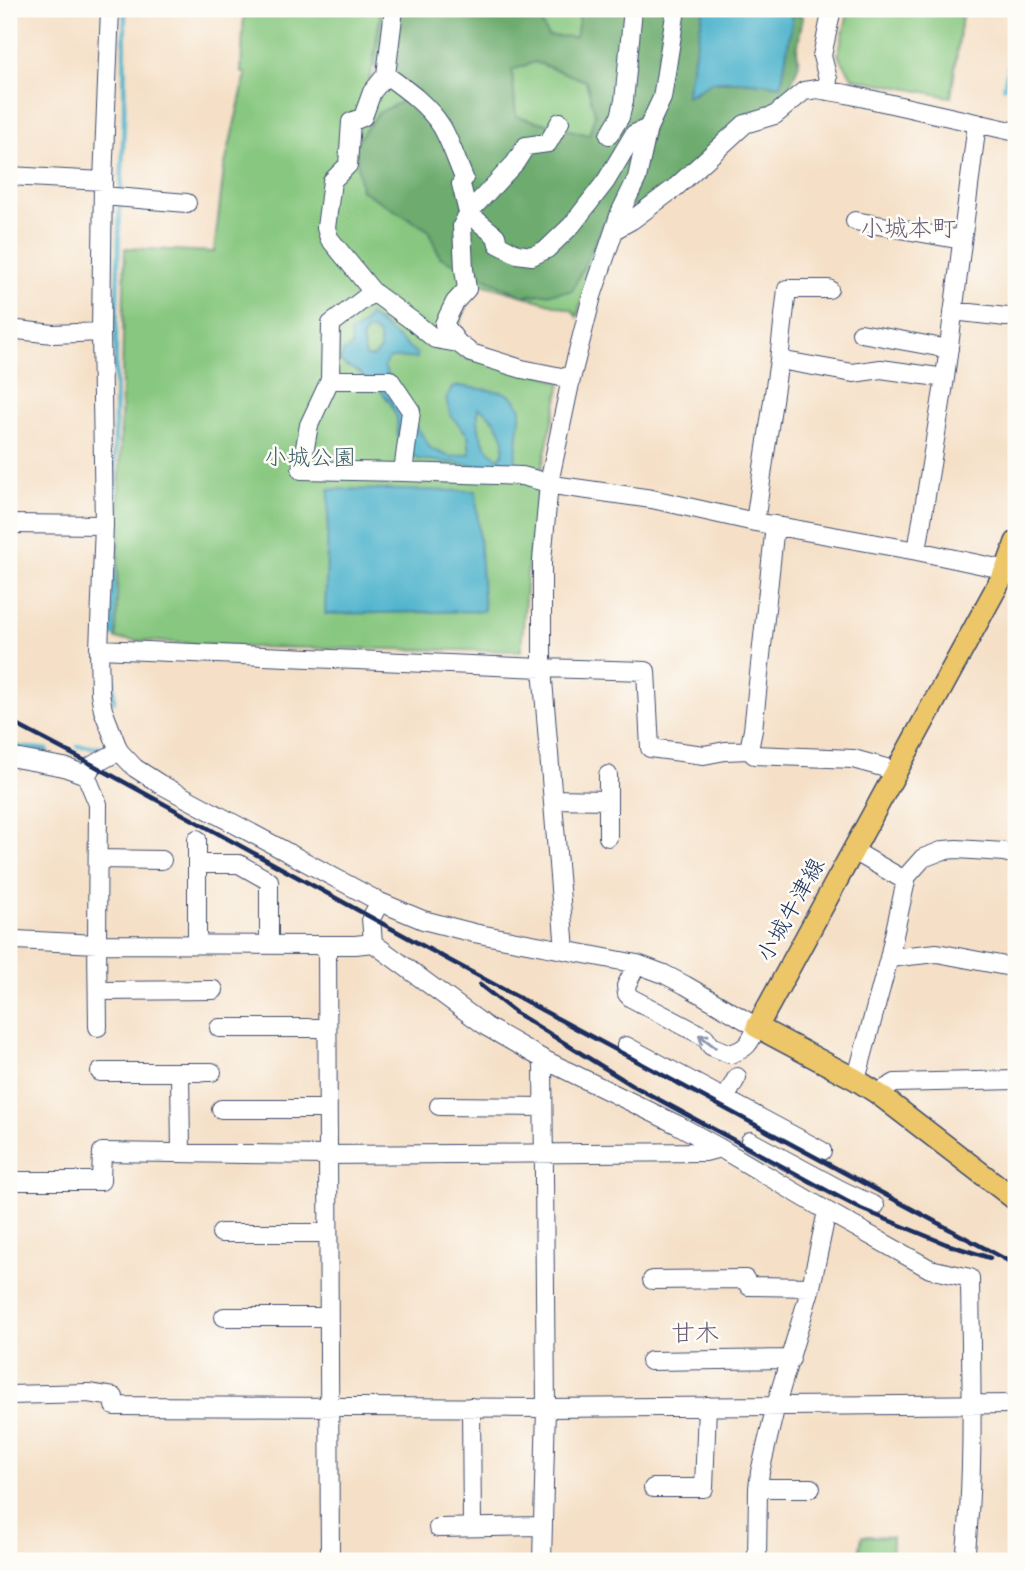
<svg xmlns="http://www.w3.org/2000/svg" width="1025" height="1570" font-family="'Architects Daughter','Klee One',sans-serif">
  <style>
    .green { fill: #87c77f; stroke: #517b6e; stroke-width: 2 }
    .forest { fill: #6dac6e; stroke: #446e66; stroke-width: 2; fill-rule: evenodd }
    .water { fill: #4db3cc; stroke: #347195; stroke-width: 2; fill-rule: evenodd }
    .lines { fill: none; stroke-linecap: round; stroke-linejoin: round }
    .stream { stroke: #4db3cc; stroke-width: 4.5 }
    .minor-casing { stroke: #3c4a6e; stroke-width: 20 }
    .major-casing { stroke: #3c4a6e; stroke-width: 24 }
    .minor { stroke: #fff; stroke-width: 18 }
    .major { stroke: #ecc669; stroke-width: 21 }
    .rail { stroke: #1b2f5e; stroke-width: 4.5 }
    .oneway { stroke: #8d97ae }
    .labels { text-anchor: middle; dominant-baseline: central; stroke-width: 5; stroke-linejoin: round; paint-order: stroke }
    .park-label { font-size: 23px; fill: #3b5d68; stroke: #fdfcf7 }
    .street-label { font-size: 23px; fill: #1b2f5e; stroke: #fdfcf7 }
    .neighbourhood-label { font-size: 24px; fill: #685b76; stroke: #fdfcf7 }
  </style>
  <rect width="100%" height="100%" fill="#fdfcf7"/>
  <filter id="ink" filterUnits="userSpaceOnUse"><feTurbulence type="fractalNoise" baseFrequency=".0143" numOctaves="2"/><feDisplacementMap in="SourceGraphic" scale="14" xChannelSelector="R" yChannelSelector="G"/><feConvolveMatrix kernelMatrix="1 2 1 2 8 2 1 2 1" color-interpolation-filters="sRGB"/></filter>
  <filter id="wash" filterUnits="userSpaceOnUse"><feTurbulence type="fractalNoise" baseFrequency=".00686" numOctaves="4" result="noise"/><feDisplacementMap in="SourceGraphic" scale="28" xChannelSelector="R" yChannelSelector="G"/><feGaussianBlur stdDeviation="1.57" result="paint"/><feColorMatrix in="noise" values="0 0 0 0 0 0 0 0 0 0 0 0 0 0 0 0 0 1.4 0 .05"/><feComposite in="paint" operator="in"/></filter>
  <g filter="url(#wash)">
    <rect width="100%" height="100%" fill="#f5e0c7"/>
    <path class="green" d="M244,9H381L373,66L367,85L378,69L388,9H670L653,103L637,128L634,173L587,283L577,317L572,310L475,282L456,335L561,383L540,476L528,562L521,651L245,647L116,639L125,248L214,252L224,169L246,74L241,72Z
      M849,9H963L951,97L853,78L838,55Z
      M862,1536L892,1537L891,1561H858Z"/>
    <path class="forest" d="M381,9H548L538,16L548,36L576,37L580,14L559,9H666L651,101L631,126L628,173L572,291L523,296L440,257L428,230L361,190L355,144L378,113L419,93L373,66ZM535,62L586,81L595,114L589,135L516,116L512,70Z
      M683,9H704L686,96L695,93L711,82H758L781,86L793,15L803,16L797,51L799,64L788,92L775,108L753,111L676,182L638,211L631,204Z"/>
    <path class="water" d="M704,9H789L788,13L793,15L781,86C766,83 723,78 710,83C701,87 695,93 686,96Z
      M369,315L416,353L417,358C407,359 398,356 388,359L384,367L415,424L431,449L451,457L470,454L468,435L451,416L446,399L452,387L460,386L503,392L513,397L521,409L515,463L480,466L418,459L403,447L398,437L397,418L390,402L380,390L357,371L346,366L340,361L343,352L352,347L350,333L363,325ZM371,330L378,334L380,342V351L374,357H366L362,340L366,331ZM478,408C495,414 513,443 499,459C481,446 477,430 478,408Z
      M329,489L476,491L484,611L325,614Z"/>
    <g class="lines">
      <path class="stream" d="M1004,87L1016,33
        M121,193L124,121L125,9
        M113,635L116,332L120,202
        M113,663L114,701
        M9,746L47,750
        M78,746L102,747"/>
    </g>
  </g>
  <g filter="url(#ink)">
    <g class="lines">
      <g class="minor-casing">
        <path id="minor" d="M110,9L103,181L101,332L104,525L99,649L100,693L103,710L119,751L135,768L160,784L380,902L423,920L474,933L637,964L664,974L685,985L757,1027C750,1043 747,1049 730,1054L711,1046L705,1037L631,998L627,994L626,986L637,964
          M394,9L386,75L372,92L363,117L351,122L348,165L332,181L326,228L329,238L373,292L414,322L435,339L458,343L471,353L522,369L571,379
          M386,75C407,90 428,105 442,127C451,143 457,162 464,178L461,184L468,213L496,236L498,244L517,254L532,256L547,249L572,225L606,181L634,134L648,128
          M827,91L828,79L822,56L832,9
          M609,135L620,117L624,101L633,9
          M9,176L103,181
          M103,196L187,203
          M855,221L962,240
          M616,229L632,220L676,187L745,124L775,115L804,91L817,89L847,94L1016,132
          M373,292L331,324L330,380H390L411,411L403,472L522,476L560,486L652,499L755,522L917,551L1016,572
          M953,311L1006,317L1016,316
          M9,329L53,334L101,332
          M861,333L949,349
          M458,343L444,324L455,302L467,289L464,269L462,226L468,213L515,163L526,146L548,143L560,122
          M779,360L853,373L881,369L945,378
          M330,380L309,425L301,470L403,472
          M755,522L779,360L787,289H829
          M9,524L104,525
          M917,551L945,378L977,123
          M99,649L542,668V561L549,483L571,379L592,296L620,213L637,178L648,128L662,98L676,9
          M749,750L753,730L775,525
          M9,757L64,767L86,775L93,765L119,751
          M86,775L98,804L97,944L327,945
          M553,799L608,800
          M608,837V775
          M854,851L906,881
          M98,859L162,860
          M197,864H239L269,881V944
          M9,941L16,940L97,944L98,1027
          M373,943L371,918L380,902
          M197,944V839
          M565,950L542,668L646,671L650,748L704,755L725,751L749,750L754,755L853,759L897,771
          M889,958L937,953L1016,968
          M98,991L214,990
          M219,1028H327
          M626,1046L725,1099
          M100,1072H212
          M180,1072L181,1153
          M737,1077L725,1099L822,1151
          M855,1079L859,1069L889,958L907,876L923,858L944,850L957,849L1004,852L1016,855
          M877,1093L895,1083L1016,1080
          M439,1106L543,1107
          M221,1109H327
          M750,1141L841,1190L875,1206
          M9,1181H101L102,1152L327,1155L705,1152L720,1148
          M221,1233H328
          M652,1280L745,1279L749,1286L811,1287
          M224,1317H328
          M650,1361L791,1359
          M9,1395L88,1393L114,1397V1406L546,1408L1016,1404
          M471,1407L472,1527
          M653,1488H704L707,1406
          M758,1488H811
          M438,1528L542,1526
          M330,1561L327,945H355L373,943L487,1027L543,1059L678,1125L720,1148L827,1211L930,1269L970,1278C971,1371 975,1469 965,1561
          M542,1561L546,1408L543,1059
          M757,1561L758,1488L760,1472L776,1405L811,1287L827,1211"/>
      </g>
      <g class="major-casing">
        <path id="major" d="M1016,542L1006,570L757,1027L855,1079L877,1093L1016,1200"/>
      </g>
      <use href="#minor" class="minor"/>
      <use href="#major" class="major"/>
      <path class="rail" d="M9,721L93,765L447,959L1016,1265
        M480,985L516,1013L632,1085L861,1209L946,1244L990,1258"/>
    </g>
    <defs><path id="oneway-shaft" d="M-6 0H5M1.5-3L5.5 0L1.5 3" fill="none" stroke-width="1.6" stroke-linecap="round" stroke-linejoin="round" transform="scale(1.75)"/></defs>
    <use class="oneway" href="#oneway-shaft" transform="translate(707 1041) rotate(-143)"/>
  </g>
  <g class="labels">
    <g class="park-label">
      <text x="310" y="458">小城公園</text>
    </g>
    <g class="street-label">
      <text transform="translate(791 910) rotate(-61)">小城牛津線</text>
    </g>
    <g class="neighbourhood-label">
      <text x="908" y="229">小城本町</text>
      <text x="695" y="1334">甘木</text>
    </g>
  </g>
  <rect width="1025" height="1570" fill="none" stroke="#fdfcf7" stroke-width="35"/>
</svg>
